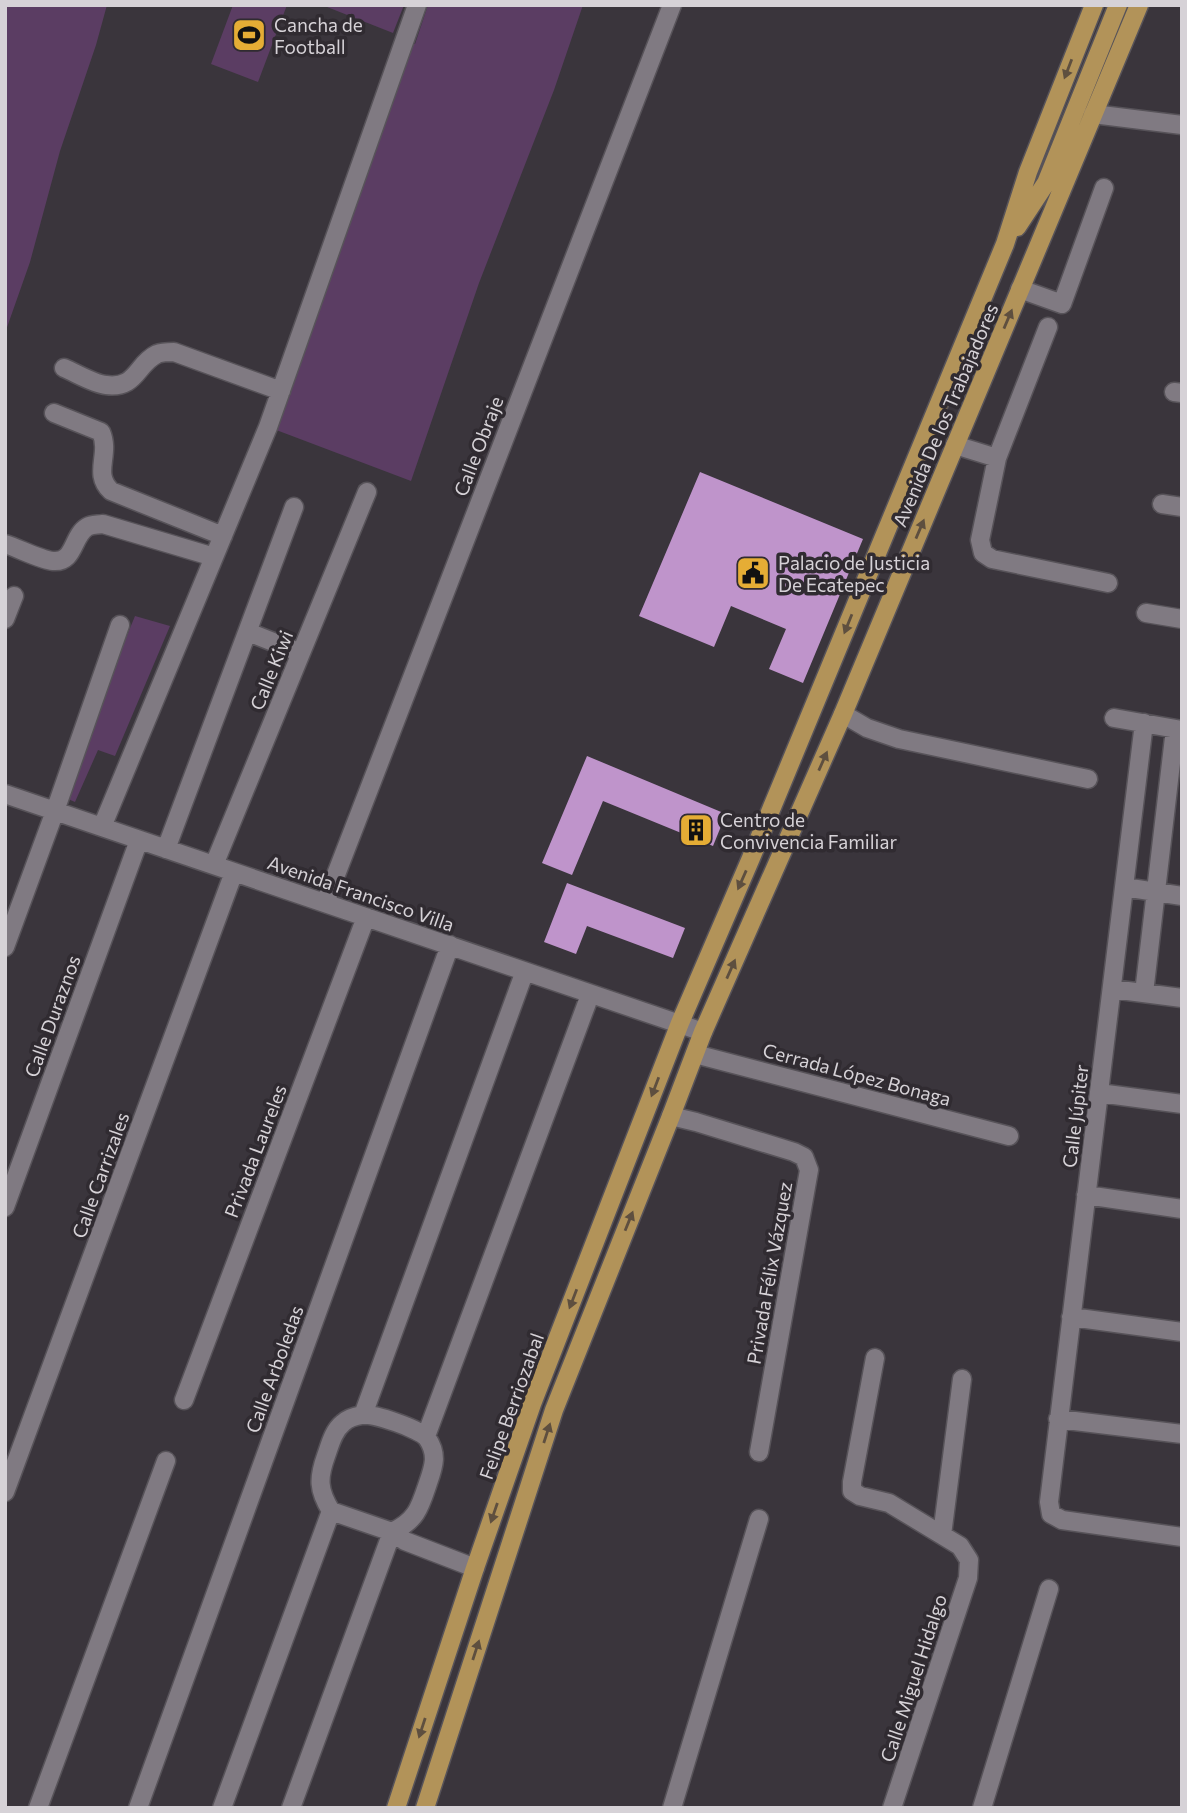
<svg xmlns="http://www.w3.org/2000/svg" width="1187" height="1813" font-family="Commissioner,sans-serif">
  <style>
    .green { fill: #5b3d63 }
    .building { fill: #bf94cb }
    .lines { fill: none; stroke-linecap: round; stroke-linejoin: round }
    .minor-casing { stroke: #575359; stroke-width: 21 }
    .major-casing { stroke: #575359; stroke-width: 21 }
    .minor { stroke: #807a82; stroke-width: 18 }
    .major { stroke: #b29359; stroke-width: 18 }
    .oneway { fill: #5e4f3f }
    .labels { text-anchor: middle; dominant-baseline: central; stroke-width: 7; stroke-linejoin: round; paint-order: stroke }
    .poi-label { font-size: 19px; fill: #d6d2d7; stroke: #302b31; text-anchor: start }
    .street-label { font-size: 19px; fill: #d6d2d7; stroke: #302b31 }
  </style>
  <rect width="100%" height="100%" fill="#3a353c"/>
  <path class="green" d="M7,5H107L96,45L60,151L30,262L5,333V12Z
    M233,5H287L258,82L211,64Z
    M322,5H404L393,33Z
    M428,5H583L554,90L479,283L411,481L263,425L404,40L415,44Z
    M135,616L170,626L115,756L98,750L75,802L61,796Z"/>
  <path class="building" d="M700,472L863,539L803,683L769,669L786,629L731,606L714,647L639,616Z
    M587,756L726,814L713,846L603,801L572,875L542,863Z
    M567,883L685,928L673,958L587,926L576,954L544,942Z"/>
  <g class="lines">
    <g class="minor-casing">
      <path id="minor" d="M1093,114L1182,125
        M1020,289L1062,304L1104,188
        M1048,327L997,458L980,540L983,553L992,559L1108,583
        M64,368C76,373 94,384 106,385C137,389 136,364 157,354C162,352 168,352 174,352L281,391
        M1174,392L1182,393
        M54,413L101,432C111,455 92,473 111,491L223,536
        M955,445L997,458
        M1162,504L1182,507
        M5,544C18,548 41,560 53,561C75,563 72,536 87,527C92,524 97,525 103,524L214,557
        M1146,613L1182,619
        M5,619L14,596
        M248,632L301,653
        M843,714L867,728L899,739L1088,779
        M1114,718L1182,730
        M1144,723L1049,1502L1051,1514L1062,1520L1182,1537
        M5,794L703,1032
        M102,827L268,427L417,5
        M166,849L294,507
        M214,865L367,492
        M1124,887L1182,896
        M325,903L672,5
        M5,947L55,811L120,625
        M1112,989L1182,998
        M1144,993L1175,729
        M695,1054L1009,1136
        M1099,1093L1182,1104
        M671,1116L696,1122L794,1152L804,1157L809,1170L759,1452
        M1086,1195L1182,1209
        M5,1207L139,840
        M1071,1317L1182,1332
        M875,1358L852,1482V1491L860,1496L889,1503L960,1546L969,1560L968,1578L892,1808
        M184,1400L366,917
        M363,1415L522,979
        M1058,1419L1182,1434
        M426,1436L587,1003
        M5,1492L234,872
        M942,1535L962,1379
        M38,1808L166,1461
        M138,1808L450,945
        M222,1808L331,1511
        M291,1808L392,1532C417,1520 420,1507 428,1483C434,1466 438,1454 427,1438C420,1429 373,1413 362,1415C356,1416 347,1419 343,1423C333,1431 330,1445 326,1456C318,1478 318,1490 331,1511L392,1532L405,1541L475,1568
        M672,1808L759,1519
        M982,1808L1049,1589"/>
    </g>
    <g class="major-casing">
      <path id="major" d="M1017,227L1046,183L1118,5
        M396,1808L475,1568L532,1404L680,1023L751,858L1005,244L1028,172L1094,5
        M425,1808L554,1410L671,1116L703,1032L843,714L1139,5"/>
    </g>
    <use href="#minor" class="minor"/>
    <use href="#major" class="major"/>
  </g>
  <defs><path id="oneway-solid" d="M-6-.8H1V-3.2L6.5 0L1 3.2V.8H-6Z" transform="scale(1.75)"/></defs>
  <g class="oneway">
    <use href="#oneway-solid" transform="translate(1068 69) rotate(111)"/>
    <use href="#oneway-solid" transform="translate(1008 319) rotate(-67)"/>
    <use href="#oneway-solid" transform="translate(920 529) rotate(-67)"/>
    <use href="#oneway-solid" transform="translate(848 624) rotate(112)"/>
    <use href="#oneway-solid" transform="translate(823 761) rotate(-66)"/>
    <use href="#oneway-solid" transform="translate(742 880) rotate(114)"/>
    <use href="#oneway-solid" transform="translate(731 969) rotate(-66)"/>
    <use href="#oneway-solid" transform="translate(655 1087) rotate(111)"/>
    <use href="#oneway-solid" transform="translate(629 1221) rotate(-68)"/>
    <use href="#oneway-solid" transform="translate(573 1299) rotate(111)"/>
    <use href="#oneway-solid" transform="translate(547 1433) rotate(-72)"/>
    <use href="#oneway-solid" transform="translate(494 1513) rotate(109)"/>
    <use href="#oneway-solid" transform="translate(476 1650) rotate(-72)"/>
    <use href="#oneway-solid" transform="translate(422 1728) rotate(108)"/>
  </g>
  <defs>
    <g id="stadium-square" transform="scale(1.75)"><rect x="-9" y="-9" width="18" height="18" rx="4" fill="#e5ad35" stroke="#302b31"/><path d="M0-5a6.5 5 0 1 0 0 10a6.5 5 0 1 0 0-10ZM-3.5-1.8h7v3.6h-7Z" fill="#111"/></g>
    <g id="civic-square" transform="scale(1.75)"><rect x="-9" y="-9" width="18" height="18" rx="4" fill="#e5ad35" stroke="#302b31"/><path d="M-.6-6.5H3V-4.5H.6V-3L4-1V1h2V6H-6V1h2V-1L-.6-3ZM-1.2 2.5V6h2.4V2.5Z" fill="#111"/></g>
    <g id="building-square" transform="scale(1.75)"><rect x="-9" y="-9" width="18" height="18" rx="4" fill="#e5ad35" stroke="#302b31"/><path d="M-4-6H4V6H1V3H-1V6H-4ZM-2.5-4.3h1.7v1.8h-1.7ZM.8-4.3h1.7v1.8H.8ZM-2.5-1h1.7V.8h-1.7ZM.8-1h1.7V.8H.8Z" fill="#111"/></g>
  </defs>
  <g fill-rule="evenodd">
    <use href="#stadium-square" x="249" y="35"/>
    <use href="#civic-square" x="753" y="573"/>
    <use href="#building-square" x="696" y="830"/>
  </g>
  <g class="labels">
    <g class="poi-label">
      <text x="274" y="24">Cancha de<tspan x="274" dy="22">Football</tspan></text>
      <text x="778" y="562">Palacio de Justicia<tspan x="778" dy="22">De Ecatepec</tspan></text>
      <text x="720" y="819">Centro de<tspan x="720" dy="22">Convivencia Familiar</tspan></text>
    </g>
    <g class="street-label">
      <text transform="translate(945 415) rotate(-67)">Avenida De los Trabajadores</text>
      <text transform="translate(478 446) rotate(-69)">Calle Obraje</text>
      <text transform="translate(271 670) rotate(-68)">Calle Kiwi</text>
      <text transform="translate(361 893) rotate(19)">Avenida Francisco Villa</text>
      <text transform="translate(52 1016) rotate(-70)">Calle Duraznos</text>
      <text transform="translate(857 1074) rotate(15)">Cerrada López Bonaga</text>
      <text transform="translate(1075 1116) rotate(-83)">Calle Júpiter</text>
      <text transform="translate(255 1151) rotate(-69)">Privada Laureles</text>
      <text transform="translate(100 1175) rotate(-70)">Calle Carrizales</text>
      <text transform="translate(769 1273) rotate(-80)">Privada Félix Vázquez</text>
      <text transform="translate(274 1369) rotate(-70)">Calle Arboledas</text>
      <text transform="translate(511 1406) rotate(-70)">Felipe Berriozabal</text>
      <text transform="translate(913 1678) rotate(-72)">Calle Miguel Hidalgo</text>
    </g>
  </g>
  <rect width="1187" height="1813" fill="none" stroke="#d6d2d7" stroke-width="14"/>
</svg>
